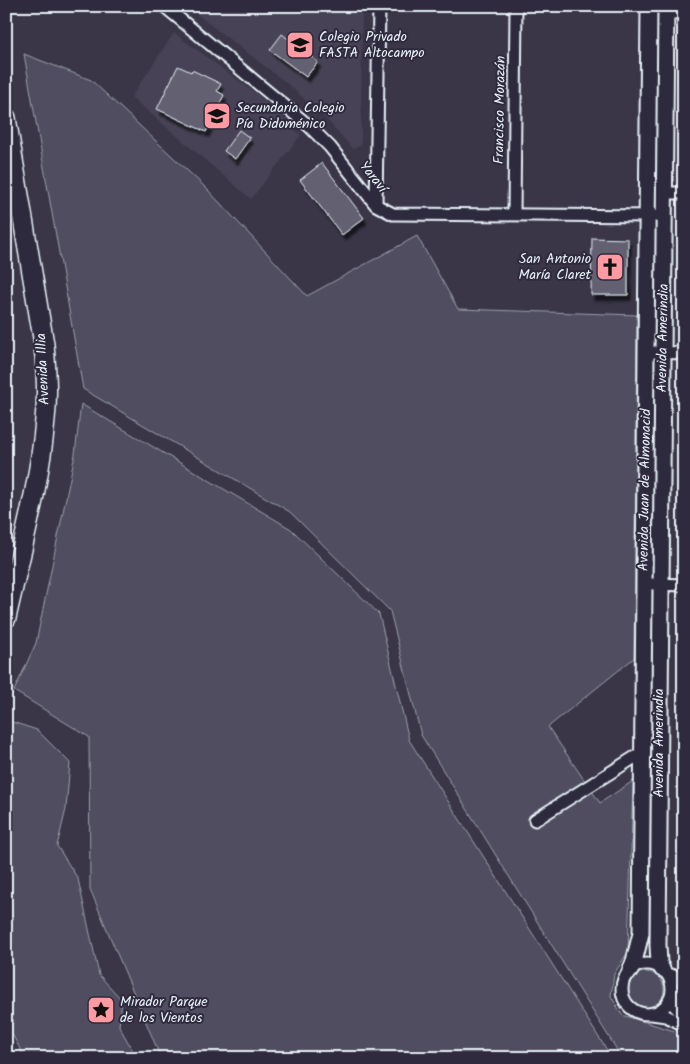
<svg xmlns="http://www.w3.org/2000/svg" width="690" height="1064" font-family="Kalam,sans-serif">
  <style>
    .built { fill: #464354 }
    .green { fill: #504e5f; stroke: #9ca0ac }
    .building { fill: #636171; stroke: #e8f1f8; filter: url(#shadow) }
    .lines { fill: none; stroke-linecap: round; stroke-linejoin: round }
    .minor-casing { stroke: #e8f1f8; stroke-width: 15 }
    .tertiary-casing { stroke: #e8f1f8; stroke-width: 19 }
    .primary-casing { stroke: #e8f1f8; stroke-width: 22 }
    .minor { stroke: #2f2a3d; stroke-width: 11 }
    .tertiary { stroke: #2f2a3d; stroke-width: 15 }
    .primary { stroke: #2f2a3d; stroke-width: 19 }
    .labels { text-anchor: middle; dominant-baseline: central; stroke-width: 4; stroke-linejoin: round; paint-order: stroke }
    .poi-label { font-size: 14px; fill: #e8f1f8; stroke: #2f2a3d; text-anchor: start }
    .street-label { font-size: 14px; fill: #e8f1f8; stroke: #2f2a3d }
  </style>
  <defs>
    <filter id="shadow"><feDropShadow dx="3" dy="5.5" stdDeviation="1" flood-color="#0009"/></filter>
  </defs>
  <rect width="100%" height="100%" fill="#3a3648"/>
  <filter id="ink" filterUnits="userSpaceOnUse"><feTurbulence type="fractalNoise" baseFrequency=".02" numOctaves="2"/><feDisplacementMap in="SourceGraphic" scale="10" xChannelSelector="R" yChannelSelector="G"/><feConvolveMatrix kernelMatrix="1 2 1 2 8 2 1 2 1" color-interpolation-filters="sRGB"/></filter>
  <g filter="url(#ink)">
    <path class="built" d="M186,6H362L361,145L353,149L327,120L289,85Z
      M174,33L258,95L301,135L251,199L131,97Z"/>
    <path class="green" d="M24,54L91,80L206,188L307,296L417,236L458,309L637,315L634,658L548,727L600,803L633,781L628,952L614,974L611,996L622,1015L681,1033L684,1058H622L421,735L390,611L290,512L83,389Z
      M81,404L291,529L379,614L409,740L612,1058H161L90,889L89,737L14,691L36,643L75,454Z
      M6,720L37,730L70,763L66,809L57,846L78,879L99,975L122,1000L119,1026L137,1058H25L12,1034L6,1013Z
      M628 990a18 18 0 1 1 36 0a18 18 0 1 1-36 0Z"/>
    <path class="building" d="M282,34L318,62L306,77L270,50Z
      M178,66L191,72L192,70L221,84L217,91L224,95L206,132L157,109Z
      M239,130L250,138L235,159L224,151Z
      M322,163L364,218L342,235L300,180Z
      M592,238L628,239V295H591Z"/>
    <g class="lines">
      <g class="minor-casing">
        <path id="minor" d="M164,6L309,126L330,147L376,205L393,214L655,216
          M666,13H684
          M665,193H684
          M376,205L379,6
          M514,215L516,6
          M646,352L684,353
          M653,584L684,585
          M535,820L643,752
          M622 989a25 25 0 1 1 50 0a25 25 0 1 1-50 0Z
          M667,974L684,979
          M671,998L684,996
          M669,1000L684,1016
          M652,1014L666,1016L684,1025"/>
      </g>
      <g class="tertiary-casing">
        <path id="tertiary" d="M662,969L659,963L658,945L666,6
          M630,971L634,962L641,933L649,6"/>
      </g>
      <g class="primary-casing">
        <path id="primary" d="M6,118L44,344C46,370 48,395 45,420C40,485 20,554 6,618"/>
      </g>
      <use href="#minor" class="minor"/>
      <use href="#tertiary" class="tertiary"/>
      <use href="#primary" class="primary"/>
    </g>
  </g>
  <defs>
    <g id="school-square" transform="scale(1.4375)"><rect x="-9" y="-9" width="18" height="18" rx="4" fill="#ff9aa2" stroke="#2f2a3d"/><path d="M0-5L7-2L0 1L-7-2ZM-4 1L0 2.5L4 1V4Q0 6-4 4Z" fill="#111"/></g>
    <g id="church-square" transform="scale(1.4375)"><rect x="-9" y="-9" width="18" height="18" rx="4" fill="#ff9aa2" stroke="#2f2a3d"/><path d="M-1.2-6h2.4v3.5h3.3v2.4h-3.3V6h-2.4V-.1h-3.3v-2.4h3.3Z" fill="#111"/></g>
    <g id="sight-square" transform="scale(1.4375)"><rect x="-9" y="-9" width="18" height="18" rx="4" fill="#ff9aa2" stroke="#2f2a3d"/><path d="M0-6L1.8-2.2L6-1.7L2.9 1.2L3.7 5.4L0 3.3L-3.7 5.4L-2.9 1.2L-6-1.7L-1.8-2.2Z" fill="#111"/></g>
  </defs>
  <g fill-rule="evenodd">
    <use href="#school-square" x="300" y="45"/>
    <use href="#school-square" x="217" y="116"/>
    <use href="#church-square" x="610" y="267"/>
    <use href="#sight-square" x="101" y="1010"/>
  </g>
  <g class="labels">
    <g class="poi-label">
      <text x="319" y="37">Colegio Privado<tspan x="319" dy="16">FASTA Altocampo</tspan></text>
      <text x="236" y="108">Secundaria Colegio<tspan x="236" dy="16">Pía Didoménico</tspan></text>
      <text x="591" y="259" text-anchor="end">San Antonio<tspan x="591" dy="16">María Claret</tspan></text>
      <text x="120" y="1002">Mirador Parque<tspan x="120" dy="16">de los Vientos</tspan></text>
    </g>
    <g class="street-label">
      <text transform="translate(500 110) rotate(-89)">Francisco Morazán</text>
      <text transform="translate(373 177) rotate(52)">Yaraví</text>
      <text transform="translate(663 338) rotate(-89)">Avenida Amerindia</text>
      <text transform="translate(43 369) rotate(-93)">Avenida Illia</text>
      <text transform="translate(645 490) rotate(-89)">Avenida Juan de Almonacid</text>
      <text transform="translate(659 743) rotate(-90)">Avenida Amerindia</text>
    </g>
  </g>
  <rect width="690" height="1064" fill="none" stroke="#2f2a3d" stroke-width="25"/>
  <rect x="12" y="12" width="665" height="1039" fill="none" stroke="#e8f1f8" stroke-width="2" filter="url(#ink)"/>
</svg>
